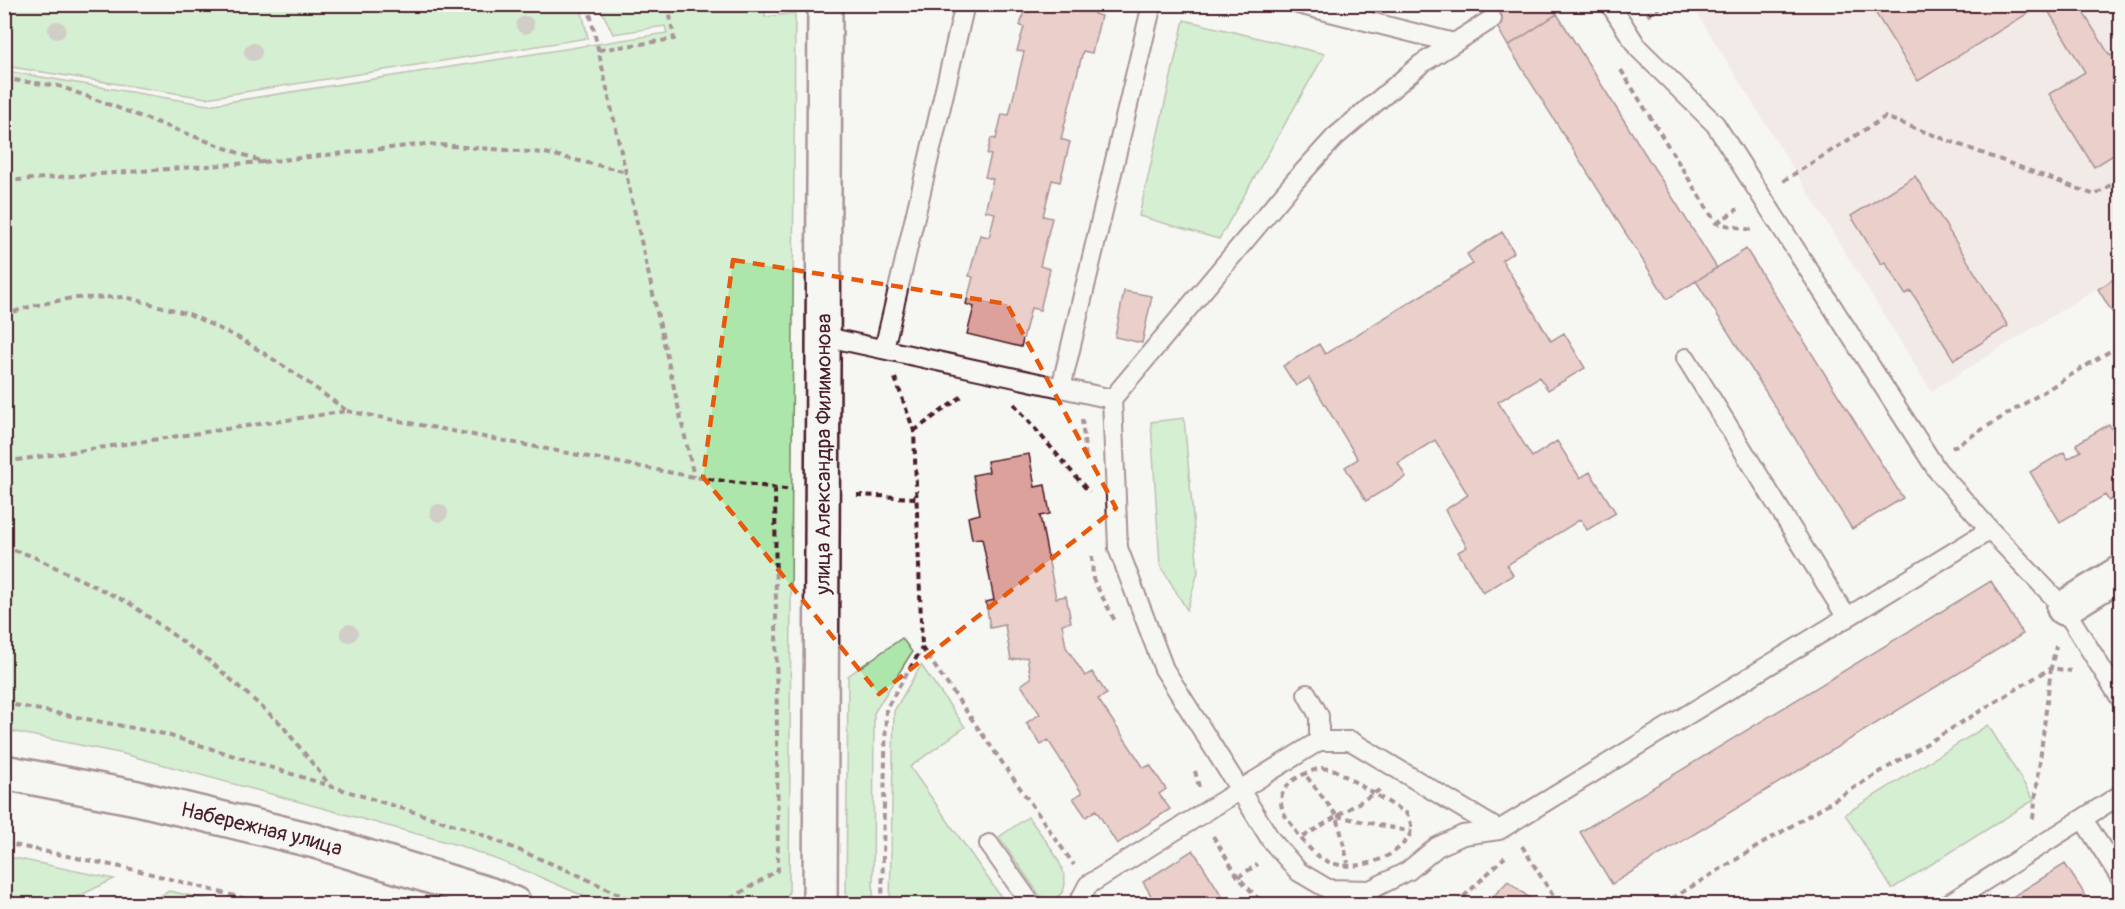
<svg xmlns="http://www.w3.org/2000/svg" width="2125" height="909" font-family="Pangolin,sans-serif">
  <style>
    .built { fill: #eedcd8 }
    .green { fill: #ade6aa; stroke: #7c826a; stroke-width: 1.5 }
    .building { fill: #dba19a; stroke: #4a1f2b; stroke-width: 1.5 }
    .lines { fill: none; stroke-linecap: round; stroke-linejoin: round }
    .lane-casing { stroke: #4a1f2b; stroke-width: 22 }
    .street-casing { stroke: #4a1f2b; stroke-width: 38 }
    .secondary-casing { stroke: #4a1f2b; stroke-width: 38 }
    .path { stroke: #4a1f2b; stroke-width: 4; stroke-dasharray: 6 4.5; stroke-linecap: butt }
    .lane { stroke: #f6f6f2; stroke-width: 18 }
    .street { stroke: #f6f6f2; stroke-width: 33 }
    .secondary { stroke: #f6f6f2; stroke-width: 33 }
    .tree { fill: #a59b96 }
    .marked { fill: none; stroke: #e8590c; stroke-width: 4.5; stroke-dasharray: 12 8; stroke-linejoin: round }
    .labels { text-anchor: middle; dominant-baseline: central; stroke-width: 4.5; stroke-linejoin: round; paint-order: stroke }
    .street-label { font-size: 21px; fill: #4a1f2b; stroke: #f6f6f2 }
  </style>
  <rect width="100%" height="100%" fill="#f6f6f2"/>
  <filter id="ink" filterUnits="userSpaceOnUse"><feTurbulence type="fractalNoise" baseFrequency=".0167" numOctaves="2"/><feDisplacementMap in="SourceGraphic" scale="12" xChannelSelector="R" yChannelSelector="G"/><feConvolveMatrix kernelMatrix="1 2 1 2 8 2 1 2 1" color-interpolation-filters="sRGB"/></filter>
  <g filter="url(#ink)">
    <path class="built" d="M1692,5H2120V274L1931,391Z"/>
    <path class="green" d="M4,5H578L581,8L588,38L206,98L5,66Z
      M765,5V17L795,13L789,892L785,904H602L526,871L461,846L124,754L5,730V71L208,105L667,33L665,26L613,34L599,5Z
      M1184,20L1325,54L1219,239L1139,216Z
      M1184,418L1198,572L1187,610L1160,565L1151,422Z
      M902,638L912,652L874,713L873,904H846L848,676Z
      M921,665L965,727L910,767L1006,904H890L894,711Z
      M1988,725L2034,800L1892,889L1845,814Z
      M1028,817C1038,831 1083,881 1057,897C1051,901 1046,899 1040,896L999,837Z
      M5,856L114,879L77,897L9,903L5,900Z
      M169,891L228,904H146Z"/>
    <path class="building" d="M1032,4H1097L1094,14L1101,16L1092,53L1083,51L1061,139L1070,142L1060,182L1052,180L1043,216L1052,218L1040,266L1050,269L1040,310L1031,308L1021,347L967,334L974,307L966,304L973,277L969,276L980,235L989,237L995,213L985,211L993,179L985,177L991,155L987,154L991,138L996,139L1002,114L1009,115L1024,52L1017,51L1024,27L1020,26L1024,11L1030,12Z
      M1479,4H1551L1557,14L1508,46L1491,16Z
      M1870,4H2043L1918,81Z
      M2044,4H2078L2110,56L2120,49V151L2094,167L2049,94L2085,72Z
      M1557,14L1717,268L1667,299L1508,46Z
      M1915,176L2008,326L1954,360L1911,291L1905,294L1885,262L1881,264L1851,216Z
      M1502,232L1514,252L1502,260L1551,341L1564,333L1585,368L1548,390L1539,377L1498,402L1532,457L1557,441L1580,478L1590,472L1616,513L1587,530L1581,519L1507,565L1513,575L1483,593L1458,552L1467,547L1445,510L1468,495L1435,440L1398,463L1406,477L1366,501L1345,467L1358,459L1309,378L1296,386L1283,366L1319,344L1325,354L1473,264L1467,254Z
      M1746,249L1903,498L1852,529L1696,281Z
      M2120,275V325L2098,289Z
      M1124,291L1152,296L1142,343L1115,337Z
      M2109,424L2112,430L2120,425V494L2109,501L2105,495L2060,522L2030,472L2064,452L2068,459L2081,451L2076,444Z
      M1029,454L1035,487L1045,485L1050,514L1040,516L1056,598L1066,596L1071,622L1062,624L1066,647L1085,676L1092,672L1107,694L1098,699L1144,768L1150,765L1166,789L1159,794L1170,809L1117,844L1096,810L1086,817L1073,798L1082,793L1048,740L1041,745L1026,723L1040,714L1021,685L1031,678L1027,657L1011,660L1005,625L990,628L986,602L994,600L982,538L972,539L968,517L980,514L973,475L989,472L987,461Z
      M1991,581L2023,634L1612,884L1580,832Z
      M1193,850L1227,904H1140L1152,897L1143,882Z
      M2065,864L2091,904H2001Z
      M1508,881L1537,904H1486Z"/>
    <g class="lines">
      <g class="lane-casing">
        <path id="lane" d="M1298,4L1454,43
          M1610,4L1638,48L1715,124L1937,470L1990,530L2064,608L2120,698
          M822,336L1112,399L1118,548L1164,669L1240,790L1319,741H1351L1499,830L1990,530
          M884,349L965,4
          M1686,358L1847,618
          M1061,388L1152,4
          M1112,399L1294,182L1335,137L1421,64L1492,19
          M1307,694L1319,716V741
          M2083,819L2120,877
          M989,844L1031,904
          M1078,904L1088,885L1240,790L1271,840L1299,872L1328,889L1370,890L1408,871L1437,847L1463,835L1499,830
          M1948,904L2120,795"/>
      </g>
      <g class="street-casing">
        <path id="street" d="M2064,608L2120,573"/>
      </g>
      <g class="secondary-casing">
        <g id="secondary">
          <path id="s1" d="M4,772L137,798L315,841L491,895L514,904"/>
          <path id="s2" d="M820,904C824,605 823,305 825,4"/>
        </g>
      </g>
      <path class="path" d="M588,4L694,477
        M1647,15L1665,4
        M599,50L674,39L668,4
        M1621,70L1716,223L1752,230
        M4,79L59,86L263,162L4,181
        M263,162L426,144L545,153L627,172
        M1783,181L1885,117L2095,195L2120,179
        M1717,223L1738,209
        M4,315L32,306L72,298L125,297L189,314L243,340L296,374L347,411L4,462
        M895,378L914,431L922,648L1074,865
        M1014,404L1089,492
        M347,411L694,477L792,490
        M1082,419L1086,460
        M914,431L965,394
        M1952,448L2120,345
        M857,495L916,498
        M4,547L32,556L129,603L211,662L281,724L332,788
        M1092,556L1093,579L1115,621
        M4,703L164,734L468,829L574,873L639,904
        M1322,768L1335,770L1406,813C1414,826 1413,834 1402,845C1382,865 1342,874 1318,856C1309,849 1300,838 1294,828C1290,822 1284,816 1282,808C1275,785 1304,772 1322,768Z
        M1195,771L1199,787
        M1307,777L1337,816L1348,863
        M1337,816L1412,832
        M2033,819L2051,668L2071,671
        M1213,836L1238,877L1263,904
        M1303,837L1381,789
        M4,843L140,871L265,904
        M1522,846L1558,904
        M1238,877L1258,864
        M722,904L778,870L775,489
        M882,904L886,709L922,648
        M1456,904L1505,857
        M1663,904L2051,668L2056,646"/>
      <use href="#lane" class="lane"/>
      <use href="#street" class="street"/>
      <use href="#secondary" class="secondary"/>
    </g>
    <g class="tree">
      <circle cx="525" cy="25" r="9"/>
      <circle cx="57" cy="30" r="9"/>
      <circle cx="253" cy="52" r="9"/>
      <circle cx="439" cy="513" r="9"/>
      <circle cx="349" cy="633" r="9"/>
    </g>
  </g>
  <path d="M0 0H2125V909H0ZM733,260L1007,304L1116,508L879,694L703,477Z" fill="#f6f6f2" fill-opacity=".55" fill-rule="evenodd"/>
  <path class="marked" d="M733,260L1007,304L1116,508L879,694L703,477Z"/>
  <g class="labels">
    <g class="street-label">
      <text stroke="none"><textPath href="#s2" startOffset="450">улица Александра Филимонова</textPath></text>
      <text stroke="none"><textPath href="#s1" startOffset="264">Набережная улица</textPath></text>
    </g>
  </g>
  <rect width="2125" height="909" fill="none" stroke="#f6f6f2" stroke-width="24"/>
  <rect x="12" y="12" width="2101" height="885" fill="none" stroke="#4a1f2b" stroke-width="2" filter="url(#ink)"/>
</svg>
